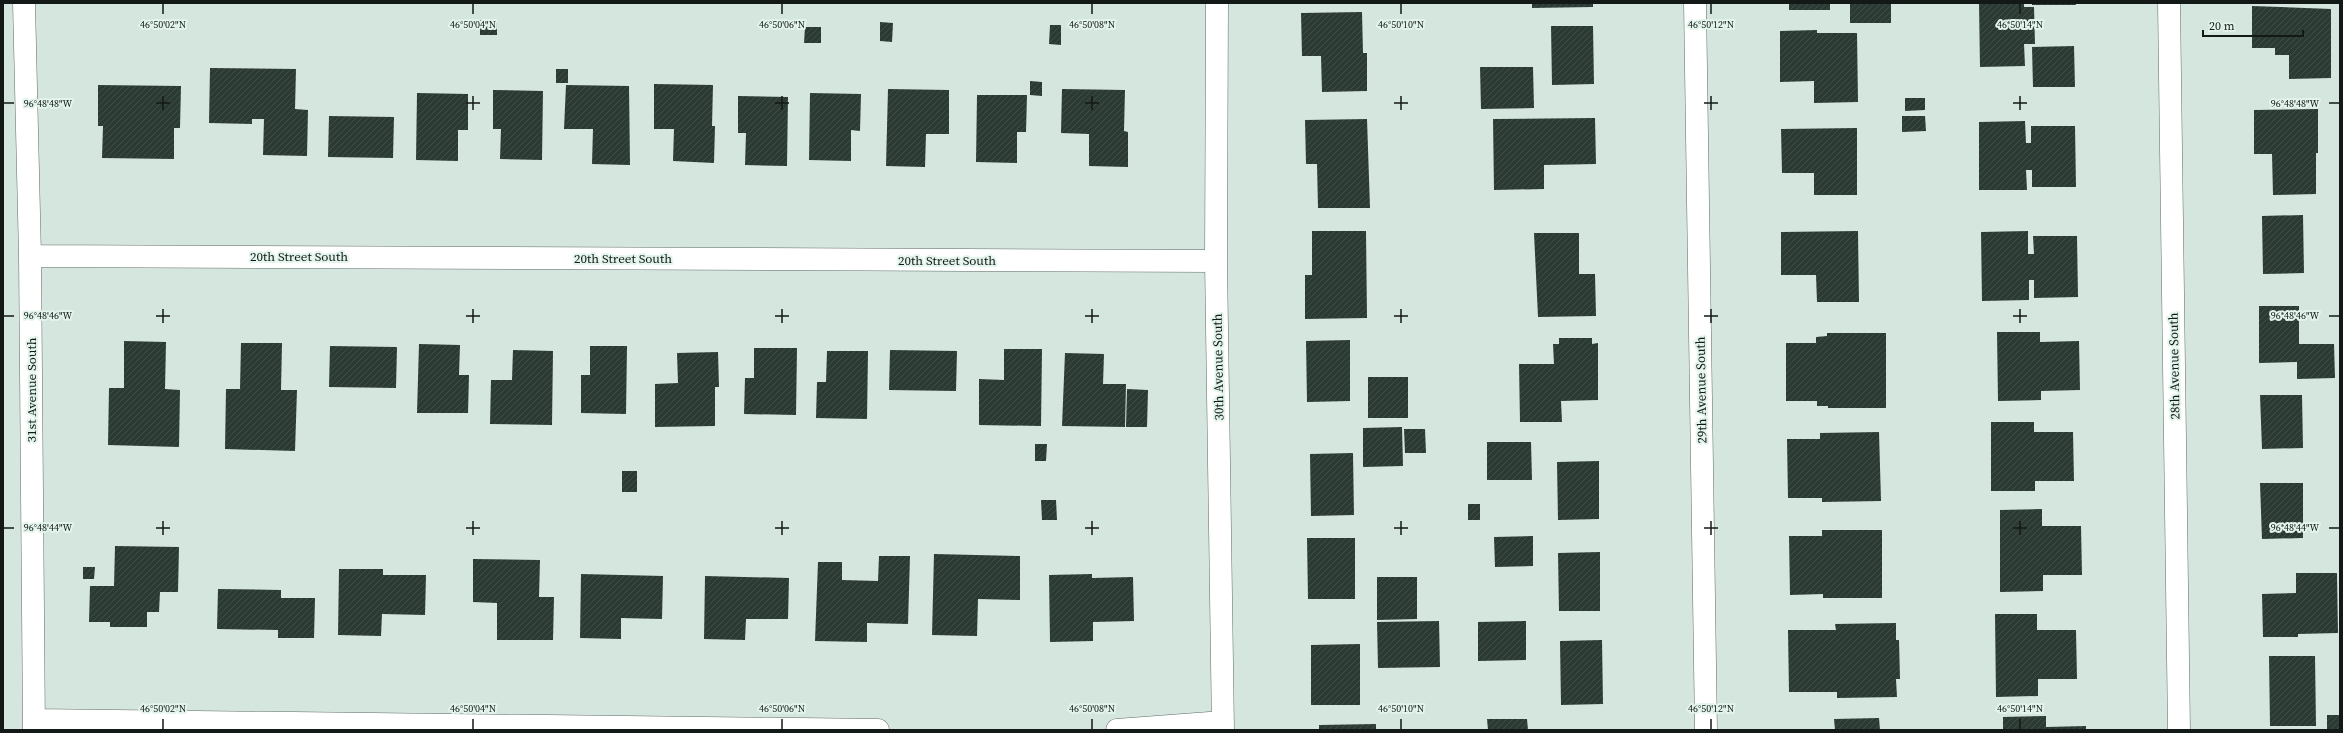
<svg xmlns="http://www.w3.org/2000/svg" width="2343" height="733" font-family="'Source Serif 4',serif">
  <style>
    .building { fill: url(#building-hatch) }
    .lines { fill: none; stroke-linecap: round; stroke-linejoin: round }
    .minor-casing { stroke: #5e6d66; stroke-width: 23 }
    .minor { stroke: #fff; stroke-width: 22 }
    .ticks { fill: none; stroke: #131916; stroke-width: 1.5 }
    .labels { text-anchor: middle; dominant-baseline: central; stroke-width: 4; stroke-linejoin: round; paint-order: stroke }
    .street-label { font-size: 13px; fill: #131916; stroke: #e2f4eb }
    .ticks-label { font-size: 10px; text-anchor: middle; fill: #131916; stroke: #e2f4eb; stroke-width: 4; stroke-linejoin: round; paint-order: stroke }
  </style>
  <defs>
    <pattern id="building-hatch" width="6" height="6" patternUnits="userSpaceOnUse"><rect width="6" height="6" fill="#2c3a34"/><path d="M-1 1l2-2M0 6l6-6M5 7l2-2" fill="none" stroke="#414d48"/></pattern>
  </defs>
  <rect width="100%" height="100%" fill="#d5e6de"/>
  <path class="building" d="M1532,3H1593V7L1532,8Z
    M1789,3H1830V10H1789Z
    M1850,3H1891V23H1850Z
    M1979,3H2024V7H2034L2035,44H2024L2025,66L1980,67Z
    M2032,3H2075L2076,5H2032Z
    M2252,6L2331,9V78L2289,79V55H2275V48H2252Z
    M1362,12L1363,53H1367V91L1322,92L1321,56H1302L1301,13Z
    M480,20H497V35H480Z
    M880,22L893,23L892,42L880,41Z
    M1050,25H1061V45L1049,44Z
    M1551,26H1593L1594,84L1552,85Z
    M805,27H821V43H804Z
    M1817,30V33H1857L1858,102L1814,103V81L1780,82V31Z
    M2074,46L2075,87H2033L2032,47Z
    M1480,67H1533L1534,108L1481,109Z
    M210,68L296,69L295,109L308,110L307,156L263,155L264,119H252V124L209,123Z
    M556,69H568V83H556Z
    M1030,81L1042,82V96L1030,95Z
    M654,84L713,85L712,126H715L714,163L673,161L674,129H654Z
    M98,85L181,86L180,128H174V159L102,158L103,126H98Z
    M566,85L629,86L630,165L592,164L593,129H564Z
    M888,89L949,90V134H926L925,167L886,166Z
    M1062,89L1125,90L1124,131L1128,132V167L1089,166V134L1061,133Z
    M493,90L543,91L542,160L500,159L501,129H493Z
    M417,93L468,94V130H458V161L416,160Z
    M810,93L861,94L860,131L851,130V161L809,160Z
    M977,95H1027L1026,132H1017V163L976,162Z
    M738,96L788,97L787,166L745,165L746,133H738Z
    M1905,98H1925V110L1905,111Z
    M2318,109V153H2316V194L2273,195L2272,154H2254V110Z
    M329,116L394,117L393,158L328,157Z
    M1902,116H1925L1926,131L1902,132Z
    M1595,118L1596,164L1544,165V189L1494,190L1493,119Z
    M1367,119L1370,208H1318L1317,164H1306L1305,120Z
    M2025,121L2026,143H2031V126H2075L2076,187H2032V170H2026L2027,190H1979V122Z
    M1857,128V195H1814V173H1782L1781,129Z
    M2303,215L2304,273L2263,274L2262,216Z
    M1312,231H1366L1367,318L1305,319V275H1312Z
    M1858,231L1859,302H1817L1816,275H1781V232Z
    M2028,231V254H2034L2033,236H2077L2078,297L2034,298V280H2029V300L1982,301L1981,232Z
    M1534,233H1579V274H1595L1596,316L1538,317Z
    M2259,306H2299V344H2334L2335,378L2297,379V362L2259,363Z
    M1997,332H2040V342L2079,341L2080,390L2041,391V400L1998,401Z
    M1827,333H1886V408H1828V406H1817V401H1786V343H1816V337L1827,336Z
    M1559,338H1592V344L1598,343V400L1561,401L1562,422H1520L1519,364H1554L1553,344H1559Z
    M1350,340V401L1307,402L1306,341Z
    M124,341L166,342L165,389L180,390L179,447L108,445L109,388H124Z
    M241,343H282L281,390H297L295,451L225,449L226,389H240Z
    M419,344L460,345L459,375H469L468,413H417Z
    M330,346L397,347L396,388L329,387Z
    M590,346H627L626,414L581,413V375H590Z
    M754,348H797L796,415L744,414L745,378H754Z
    M1004,349H1042L1041,426L979,425V379L1004,380Z
    M513,350L553,351L552,425L490,424L491,380H512Z
    M890,350L957,351L956,391L889,390Z
    M827,351H868L867,419L816,418L817,382H826Z
    M718,352L719,387H715V426L655,427V384L678,383L677,353Z
    M1065,353L1104,354L1103,384H1126L1125,427L1062,426Z
    M1368,377H1408V418H1368Z
    M1127,389L1148,390L1147,427H1126Z
    M2260,395H2302L2303,448L2262,449Z
    M1991,422H2034V432H2073L2074,481H2035V491H1991Z
    M1402,427L1403,466L1363,467V428Z
    M1404,429H1425L1426,453H1405Z
    M1879,432L1881,501L1822,502V498H1788L1787,439H1820V433Z
    M1487,442H1531L1532,480H1487Z
    M1035,444H1047L1046,461H1035Z
    M1353,453L1354,515L1311,516L1310,454Z
    M1599,461V519L1558,520L1557,462Z
    M622,471H637V492H622Z
    M2260,483H2303V538L2262,539Z
    M1041,500H1056L1057,520H1042Z
    M1468,504H1480V520H1468Z
    M2042,509V526H2081L2082,575H2043V591L2000,592V510Z
    M1822,530H1882V598H1823V594L1790,595L1789,536H1822Z
    M1533,536V566L1495,567L1494,537Z
    M1307,538H1355V599H1308Z
    M115,546L179,547L178,592H160L159,612H147V627H110V622H89L90,586H114Z
    M1600,552V611H1559L1558,553Z
    M934,554L1020,556V600L978,599L977,636L932,635Z
    M879,556H910L908,624L867,623V642L815,641L818,562H842V580L878,581Z
    M473,559L540,560L539,597H554L553,640H497V603L473,602Z
    M83,567H95L94,579H83Z
    M339,569H383V575H426L425,615L382,614L381,636L338,635Z
    M2296,573H2337L2338,633L2298,634V637H2263L2262,594L2296,593Z
    M581,574L663,576L662,619L621,618V639L580,638Z
    M1092,574V578L1133,577L1134,621L1093,622V641L1050,642L1049,575Z
    M705,576L789,578L788,619H746L745,640L704,639Z
    M1377,577H1417V619L1377,620Z
    M218,589L281,590V598H315L314,638H278V630L217,629Z
    M1995,614H2037V630H2076L2077,679H2038V696L1996,697Z
    M1439,621L1440,667L1378,668L1377,622Z
    M1526,621V660L1478,661V622Z
    M1896,623V640H1899L1900,679H1896L1897,697L1837,698V692H1789L1788,630H1836L1835,624Z
    M1602,640L1603,704L1561,705L1560,641Z
    M1360,644V705H1311V645Z
    M2269,656H2315L2316,726H2270Z
    M2327,715H2340V730H2327Z
    M2046,716V727L2086,726V730H2003V717Z
    M1879,718L1880,730H1835L1834,719Z
    M1487,719H1527L1528,730H1488Z
    M1376,724V730H1319V725Z"/>
  <g class="lines">
    <g class="minor-casing">
      <path id="minor" d="M24,3L30,256L34,730
        M1217,3L1216,261L1223,730
        M1695,3L1706,730
        M2169,3L2179,730
        M30,256L1216,261
        M34,720L878,730
        M1117,730L1223,722"/>
    </g>
    <use href="#minor" class="minor"/>
  </g>
  <path class="ticks" d="M163,4V14M473,4V14M782,4V14M1092,4V14M1401,4V14M1711,4V14M2020,4V14M163,96V110M473,96V110M782,96V110M1092,96V110M1401,96V110M1711,96V110M2020,96V110M4,103H14M156,103H170M466,103H480M775,103H789M1085,103H1099M1394,103H1408M1704,103H1718M2013,103H2027M2329,103H2339M163,309V323M473,309V323M782,309V323M1092,309V323M1401,309V323M1711,309V323M2020,309V323M4,316H14M156,316H170M466,316H480M775,316H789M1085,316H1099M1394,316H1408M1704,316H1718M2013,316H2027M2329,316H2339M163,521V535M473,521V535M782,521V535M1092,521V535M1401,521V535M1711,521V535M2020,521V535M4,528H14M156,528H170M466,528H480M775,528H789M1085,528H1099M1394,528H1408M1704,528H1718M2013,528H2027M2329,528H2339M163,719V729M473,719V729M782,719V729M1092,719V729M1401,719V729M1711,719V729M2020,719V729"/>
  <g class="labels">
    <g class="street-label">
      <text x="299" y="256">20th Street South</text>
      <text x="623" y="258">20th Street South</text>
      <text x="947" y="260">20th Street South</text>
      <text transform="translate(2174 366) rotate(-91)">28th Avenue South</text>
      <text transform="translate(1218 367) rotate(-91)">30th Avenue South</text>
      <text transform="translate(31 390) rotate(-90)">31st Avenue South</text>
      <text transform="translate(1701 390) rotate(-91)">29th Avenue South</text>
    </g>
  </g>
  <g class="ticks-label">
    <text x="163" y="28">46°50'02"N</text>
    <text x="473" y="28">46°50'04"N</text>
    <text x="782" y="28">46°50'06"N</text>
    <text x="1092" y="28">46°50'08"N</text>
    <text x="1401" y="28">46°50'10"N</text>
    <text x="1711" y="28">46°50'12"N</text>
    <text x="2020" y="28">46°50'14"N</text>
    <text x="2295" y="107">96°48'48"W</text>
    <text x="48" y="107">96°48'48"W</text>
    <text x="2295" y="319">96°48'46"W</text>
    <text x="48" y="319">96°48'46"W</text>
    <text x="2295" y="531">96°48'44"W</text>
    <text x="48" y="531">96°48'44"W</text>
    <text x="163" y="712">46°50'02"N</text>
    <text x="473" y="712">46°50'04"N</text>
    <text x="782" y="712">46°50'06"N</text>
    <text x="1092" y="712">46°50'08"N</text>
    <text x="1401" y="712">46°50'10"N</text>
    <text x="1711" y="712">46°50'12"N</text>
    <text x="2020" y="712">46°50'14"N</text>
  </g>
  <rect width="2343" height="733" fill="none" stroke="#131916" stroke-width="8"/>
  <path d="M2203 30v6h100v-6" fill="none" stroke="#131916" stroke-width="2"/>
  <text x="2209" y="30" font-size="12" fill="#131916" stroke="#e2f4eb" stroke-width="3" paint-order="stroke">20 m</text>
</svg>
